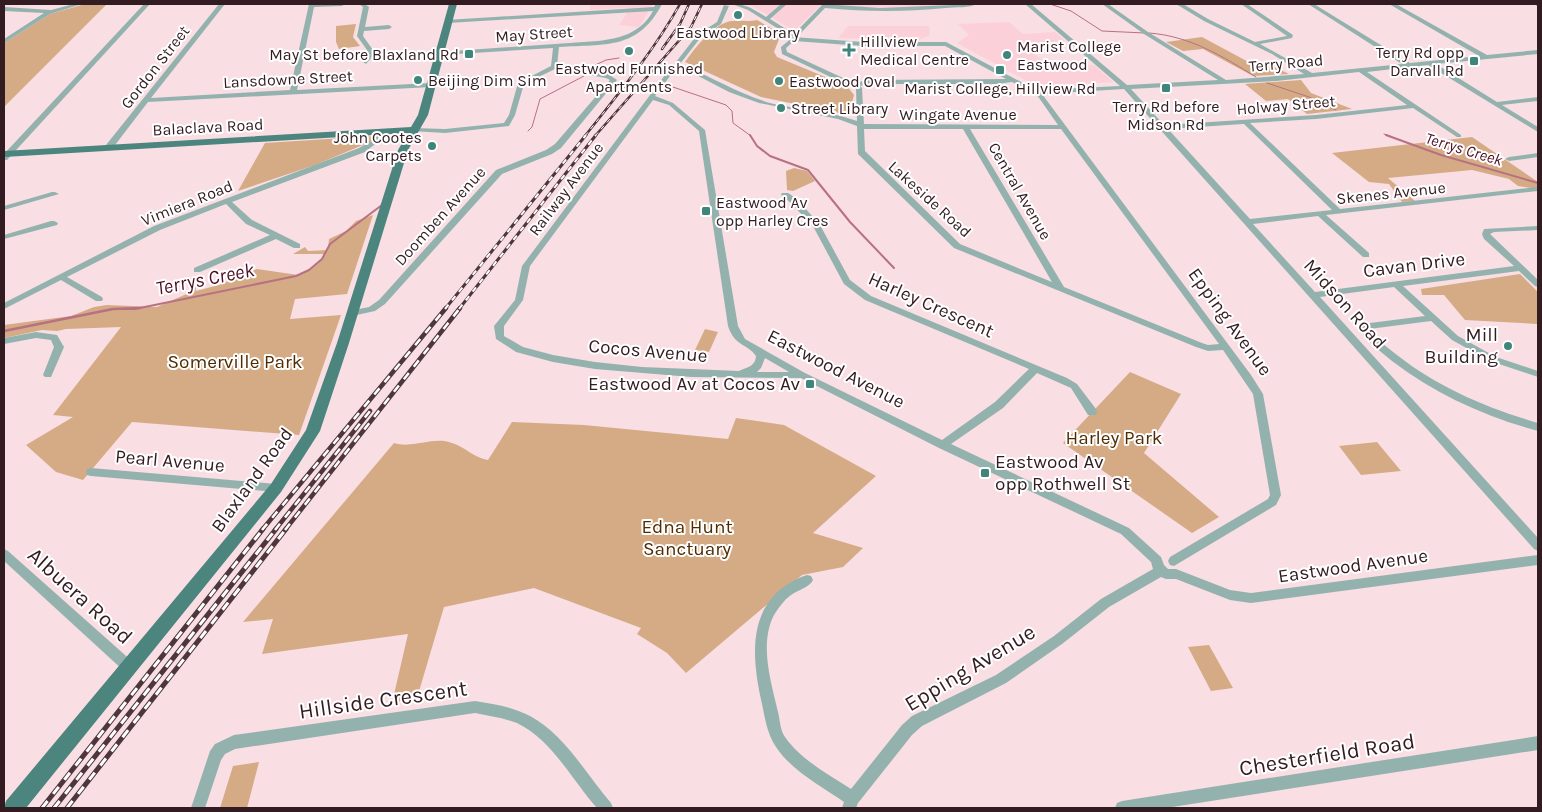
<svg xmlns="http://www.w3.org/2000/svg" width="1542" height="812" font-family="Karla,sans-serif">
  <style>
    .built { fill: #fcd0d9 }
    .green { fill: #d5ab85 }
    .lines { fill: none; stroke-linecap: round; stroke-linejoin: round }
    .stream-far2 { stroke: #b87182; stroke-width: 1 }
    .stream-far1 { stroke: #b87182; stroke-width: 2 }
    .stream { stroke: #b87182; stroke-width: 2.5 }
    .minor { fill: #94b2ad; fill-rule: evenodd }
    .major { fill: #4b857d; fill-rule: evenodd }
    .rail-far3-casing { stroke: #4e373c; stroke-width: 2.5 }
    .rail-far2-casing { stroke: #4e373c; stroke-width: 3 }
    .rail-far1-casing { stroke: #4e373c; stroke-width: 4.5 }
    .rail-casing { stroke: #4e373c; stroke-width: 5 }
    .rail-far3 { stroke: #fff; stroke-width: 1; stroke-dasharray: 4.5; stroke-linecap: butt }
    .rail-far2 { stroke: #fff; stroke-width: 2; stroke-dasharray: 5.5; stroke-linecap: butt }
    .rail-far1 { stroke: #fff; stroke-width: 2.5; stroke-dasharray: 8; stroke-linecap: butt }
    .rail { stroke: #fff; stroke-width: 3; stroke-dasharray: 9; stroke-linecap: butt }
    .poi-dot { fill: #40857c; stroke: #fff; stroke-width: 2 }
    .labels { text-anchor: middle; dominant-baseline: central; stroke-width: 4; stroke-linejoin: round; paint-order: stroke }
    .far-poi-label { font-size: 16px; fill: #331c21; stroke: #fff; text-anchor: start }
    .far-street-label { font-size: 16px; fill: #331c21; stroke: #fff }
    .far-water-label { font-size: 16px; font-style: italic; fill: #4e0c24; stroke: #fff }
    .street-label { font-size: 19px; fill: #331c21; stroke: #fff }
    .poi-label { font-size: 19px; fill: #331c21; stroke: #fff; text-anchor: end }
    .park-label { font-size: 19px; fill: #4f2c02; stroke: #fff }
    .water-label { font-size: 20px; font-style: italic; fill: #4e0c24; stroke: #fff }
    .near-street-label { font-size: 22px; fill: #331c21; stroke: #fff }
  </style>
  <rect width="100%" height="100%" fill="#f9dee4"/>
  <path class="built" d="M590,4H653L639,27L619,25L626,15L627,8L590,10Z
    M749,4H822L794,31Z
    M831,4H948L949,5L919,8H880L842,6Z
    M1009,22L1023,34L1055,32L1065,41L1030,43L1034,47L1026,48L1054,68L1094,65L1113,82L1038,87L957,43L969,35L958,24Z
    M848,26H929L930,35L919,40L838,38Z"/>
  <path class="green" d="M85,4H107L4,107V43L50,14Z
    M757,20L781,34L774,52L777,57L847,86L854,95L849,115L761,97L685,62C694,49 716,21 733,21C741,20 749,22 757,20Z
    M356,24L353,37L360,46L339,49L336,42V26Z
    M1202,37L1254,65L1266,63L1289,74L1253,76L1203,49L1183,51L1166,42Z
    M1301,80L1311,93L1352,109L1307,114L1288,99L1266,101L1245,84Z
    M375,136L370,142L315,165L238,191L265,143Z
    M1472,137L1538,182V189L1518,186L1509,179L1472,170L1388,178L1415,201L1402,202L1389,184L1369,182L1332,153Z
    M794,168L807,171L815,181L793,191L787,190L786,171Z
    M373,215L347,294L295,299L290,319L341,315L299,435L132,422L83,480L56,472L26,445L73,417L53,415L121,327L66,329L57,331L42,330L4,338V325L71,316L94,307L107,305L157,307L191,292L190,278L195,277L196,291L219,285L257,269L298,275L309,270L322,259L324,254H293L305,247L308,251L328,250L329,239L346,231L356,221Z
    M1520,274L1538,292V324L1465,320L1444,295H1422L1421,289Z
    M705,329L718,332L709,352L695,350Z
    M1130,372L1181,394L1144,453L1219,517L1192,533L1063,443Z
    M736,418L784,425L876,476L813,533L863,548L843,567L802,575L686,673L667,653L637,634L641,628L534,588L444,607L417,698L392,703L408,634L262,654L273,619L243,622L394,443C413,449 433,436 452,443C465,447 474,458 488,460L512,422L584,425L728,439Z
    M1377,442L1401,471L1361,475L1339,446Z
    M1209,645L1233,688L1211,691L1188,647Z
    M259,762L247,808H220L233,766Z"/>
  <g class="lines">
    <path class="stream-far2" d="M1050,4L1071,11L1102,31L1145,33
      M1149,33C1190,36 1222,56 1256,77
      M589,68L606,60L619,58
      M1267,83L1309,97L1336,110
      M667,85L726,105L732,111L733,123L751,136
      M528,131L532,127L540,99L584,76
      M1384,134L1390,136"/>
    <path class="stream-far1" d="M750,135L757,146L770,156L808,170L850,222L894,268
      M1386,135L1441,155L1538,183
      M112,309H135L296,276L309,270L322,259L330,244L382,205"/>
    <path class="stream" d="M4,331L113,309L140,308"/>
    <path class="minor" d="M74,4H82L50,14L4,43V39L44,13L4,11V7L51,10Z
      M144,4H150L7,160H4V154Z
      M219,4H225L151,98L290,90L309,4H345L342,6L314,7L297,90L431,83L434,85L431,87L148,102L112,149H106V145Z
      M359,4H365L369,7L365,27L389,25L392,27L389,29L364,31L363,36L373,50L374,55L366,64L363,62L368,55L367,50L357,36L363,7Z
      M656,4H662C638,50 606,44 559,47L557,66L608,74L617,80L561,148L552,154L502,174L385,304L375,311L352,316L349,315L348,313L349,311L369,307L379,300L496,170L546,150L555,144L610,80L606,78L555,69L524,84L515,115L509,126L445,133L412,131V129L414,128L445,129L504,123L509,115L518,83L551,66L553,48L440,55L437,53L438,52L598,41C621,38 641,33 653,11L448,23L445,21L446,20L654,7Z
      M732,4C745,3 755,10 766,17L781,4H787L770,19L794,34L823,4L880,8L977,4C969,8 956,7 946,8C906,12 866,12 825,8L797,37L790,36L748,10Z
      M1025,4H1031L1127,85L1218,80L1144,34L1102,4H1108L1148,32L1226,80L1304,74L1272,54L1204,21L1176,4H1183L1208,19L1255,42L1287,36L1241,4H1247L1293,35L1292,38L1260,44L1312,73L1402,64L1308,4H1314L1410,63L1479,56L1389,4H1396L1487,55L1538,50V54L1436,64L1497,102L1538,97V101L1502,105L1538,127V132L1428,65L1367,72L1461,135V137H1457L1413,108L1316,119L1250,123L1340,209L1538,187V191L1326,215L1369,253V257H1363L1318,216L1253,224L1315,292L1514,266L1484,239L1482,234L1484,229L1538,226V230L1494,232L1490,234L1538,280V287L1535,286L1519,271L1403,286L1458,336L1496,357L1538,371V377L1490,361L1452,340L1431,321L1369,329C1376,339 1387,347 1397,355C1439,388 1487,408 1538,423V431C1486,417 1435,394 1392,361C1380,351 1367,342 1359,328L1362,324L1425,316L1394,287L1320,297L1538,538V551L1534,549L1124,89L1042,94L1251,375L1263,394L1281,495L1276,505L1174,566L1170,565L1168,561L1170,557L1268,499L1270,495L1253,394L1223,350L1208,351L1196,347L954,248L858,154L857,126L838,119L759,103L729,92L681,67L686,66C715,79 743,96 774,104C802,110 830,111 857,121L856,89L782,54L781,47L793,37L863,42H946L1036,90L1120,86ZM794,41L863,46H945L1006,79L868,80L854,83L787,52L786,48ZM1359,72L1407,105L1316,115L1164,125L1131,89L1276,81ZM1012,82L1037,95L1058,125L864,124L862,88L860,86L868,84H997ZM1243,124H1244L1332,210L1250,219L1168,129ZM864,129H963L1052,282L960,244L865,151ZM970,129H1061L1219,344L1208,345L1202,343L1064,287Z
      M1534,4H1538V7Z
      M724,5L729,6L721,24L701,37L680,64H676V62L697,35L717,22Z
      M673,66L676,68L655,96L673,103L705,130L738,326L745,339L805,373L942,440L995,402L1029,369L865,300L844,284L814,228L791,203L781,195L782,193H788L797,199L820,225L850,280L871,296L1067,378L1077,384L1096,409L1097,412L1096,415H1088L1071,388L1037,373L1003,408L951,444L1129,528L1161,557L1164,565L1168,569H1176L1230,590L1251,593L1538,555V565L1251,603L1230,600L1176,579H1166L1161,577L1109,607L1062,644L1006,683L922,726L912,735L858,803L856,808H842L844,802C821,786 792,771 776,747C767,734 765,718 762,704C750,652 747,596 807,575L811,576L813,580C810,587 798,590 791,595C784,600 779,607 774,615C759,644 771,682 778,712C780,720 780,730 785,737C801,760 828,774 851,789L902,725L912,716L996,675L1054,636L1101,599L1153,569L1151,562L1121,534L939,448L801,378L691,377L595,369L553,362L516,352L496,339L494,326L515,300L522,266L671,67ZM653,100L669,105L699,131L728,326C735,347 747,343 756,356C755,367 747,367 739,371L642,367L595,362L553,355L523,347L504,336V326L523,300L530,266ZM765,358L789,372H757L761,368Z
      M381,130L384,132L379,141L365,152L232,202L252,220L300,244V248H294L276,239L200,272H194V268L270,235L246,224L226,204L160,230L67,277L102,297L103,299L102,301H96L61,280L4,309V303L154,226L359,148L374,139L379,131Z
      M1538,153V157L1509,161L1505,159L1509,157Z
      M52,192H55L59,194L4,210V206Z
      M51,221H54L58,223L57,225L4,239V235Z
      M36,332L57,335L64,347L51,377H45L43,375L54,347L51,340L36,338L4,344V338Z
      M91,468L276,484L280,485L281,488L280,491L276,492L91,476L87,475L86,472L87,469Z
      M4,549L8,551L134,663L135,667L134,671L129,673L124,671L4,561Z
      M475,701C494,704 513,707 530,716C565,735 586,774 611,803L613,808H597C572,780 552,740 517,723C504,718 489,716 475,713L235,749L225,754L221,760L205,808H191L210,751L215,744L234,735Z
      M1538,736V750L1166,808H1115L1117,803L1122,801Z"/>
    <path class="major" d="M449,4H457L428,115L408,150L349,343L320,431L281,492L26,808H4L6,801L271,484L306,430L337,343L398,150L408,133L4,157V151L411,127L418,115Z"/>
    <g class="rail-far3-casing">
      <path id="rail-far3" d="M662,49L680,24L689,4
        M585,136C619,93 653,52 680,4
        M595,136L691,27L702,4"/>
    </g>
    <g class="rail-far2-casing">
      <path id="rail-far2" d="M445,309L586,135
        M459,309L596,135"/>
    </g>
    <g class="rail-far1-casing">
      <path id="rail-far1" d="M262,530L446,308
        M275,530L370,411
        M285,530L460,308"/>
    </g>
    <g class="rail-casing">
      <path id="rail" d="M42,808L263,529
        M54,808L276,529
        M67,808L286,529"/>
    </g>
    <use href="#rail-far3" class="rail-far3"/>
    <use href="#rail-far2" class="rail-far2"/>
    <use href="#rail-far1" class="rail-far1"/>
    <use href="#rail" class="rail"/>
  </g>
  <g class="poi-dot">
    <circle cx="738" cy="15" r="5"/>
    <path d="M846.5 42.5h5v5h5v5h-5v5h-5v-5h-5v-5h5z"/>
    <circle cx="629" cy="51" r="5"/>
    <rect x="464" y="49" width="10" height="10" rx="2.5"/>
    <circle cx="1007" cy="55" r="5"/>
    <rect x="1469" y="56" width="10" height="10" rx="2.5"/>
    <rect x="995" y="65" width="10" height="10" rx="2.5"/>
    <circle cx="418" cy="80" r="5"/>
    <circle cx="779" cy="81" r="5"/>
    <rect x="1161" y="83" width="10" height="10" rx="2.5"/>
    <circle cx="781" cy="108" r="5"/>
    <circle cx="432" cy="146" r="5"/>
    <rect x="701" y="206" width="10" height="10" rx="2.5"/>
    <circle cx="1508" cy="346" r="5"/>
    <rect x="805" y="379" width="10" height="10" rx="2.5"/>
    <rect x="980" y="468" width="10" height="10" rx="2.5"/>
  </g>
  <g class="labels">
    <g class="far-poi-label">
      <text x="738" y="32" text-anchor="middle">Eastwood Library</text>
      <text x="860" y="41">Hillview<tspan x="860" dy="18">Medical Centre</tspan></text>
      <text x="1017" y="46">Marist College<tspan x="1017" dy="18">Eastwood</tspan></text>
      <text x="1464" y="52" text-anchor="end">Terry Rd opp<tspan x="1464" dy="18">Darvall Rd</tspan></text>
      <text x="459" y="54" text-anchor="end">May St before Blaxland Rd</text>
      <text x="629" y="68" text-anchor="middle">Eastwood Furnished<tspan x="629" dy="18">Apartments</tspan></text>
      <text x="428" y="80">Beijing Dim Sim</text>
      <text x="789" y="81">Eastwood Oval</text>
      <text x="1000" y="88" text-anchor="middle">Marist College, Hillview Rd</text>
      <text x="1166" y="106" text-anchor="middle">Terry Rd before<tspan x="1166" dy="18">Midson Rd</tspan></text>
      <text x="791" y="108">Street Library</text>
      <text x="422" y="137" text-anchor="end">John Cootes<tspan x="422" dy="18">Carpets</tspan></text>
      <text x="716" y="202">Eastwood Av<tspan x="716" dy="18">opp Harley Cres</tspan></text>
    </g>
    <g class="far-street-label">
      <text transform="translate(534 34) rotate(-4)">May Street</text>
      <text transform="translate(1286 63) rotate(-5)">Terry Road</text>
      <text transform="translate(155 67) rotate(-52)">Gordon Street</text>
      <text transform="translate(288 79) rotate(-3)">Lansdowne Street</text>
      <text transform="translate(1286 105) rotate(-5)">Holway Street</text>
      <text x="958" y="114">Wingate Avenue</text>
      <text transform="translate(208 127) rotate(-3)">Balaclava Road</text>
      <text transform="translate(566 189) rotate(-53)">Railway Avenue</text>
      <text transform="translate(1020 191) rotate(60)">Central Avenue</text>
      <text transform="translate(1391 193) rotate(-6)">Skenes Avenue</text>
      <text transform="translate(930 199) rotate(42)">Lakeside Road</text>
      <text transform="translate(187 203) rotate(-22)">Vimiera Road</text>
      <text transform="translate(440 216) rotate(-48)">Doomben Avenue</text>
    </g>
    <g class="far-water-label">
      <text transform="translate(1464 149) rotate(17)">Terrys Creek</text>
    </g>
    <g class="street-label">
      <text transform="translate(1414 265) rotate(-7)">Cavan Drive</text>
      <text transform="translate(1345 304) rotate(48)">Midson Road</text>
      <text transform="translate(931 305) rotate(24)">Harley Crescent</text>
      <text transform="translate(1230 322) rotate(54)">Epping Avenue</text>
      <text transform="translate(648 351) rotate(5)">Cocos Avenue</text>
      <text transform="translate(836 369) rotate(27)">Eastwood Avenue</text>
      <text transform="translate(170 461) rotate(5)">Pearl Avenue</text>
      <text transform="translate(252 480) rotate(-54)">Blaxland Road</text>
      <text transform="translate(1353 566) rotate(-8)">Eastwood Avenue</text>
    </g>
    <g class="poi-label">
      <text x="1498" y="335">Mill<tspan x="1498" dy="22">Building</tspan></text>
      <text x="800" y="384">Eastwood Av at Cocos Av</text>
      <text x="995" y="462" text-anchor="start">Eastwood Av<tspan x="995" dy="22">opp Rothwell St</tspan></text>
    </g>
    <g class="park-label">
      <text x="235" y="362">Somerville Park</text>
      <text x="1114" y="438">Harley Park</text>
      <text x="687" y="527">Edna Hunt<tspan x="687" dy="22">Sanctuary</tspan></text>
    </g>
    <g class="water-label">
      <text transform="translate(205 279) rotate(-11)">Terrys Creek</text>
    </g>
    <g class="near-street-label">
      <text transform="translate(80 596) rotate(42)">Albuera Road</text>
      <text transform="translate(970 668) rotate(-31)">Epping Avenue</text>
      <text transform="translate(383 700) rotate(-8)">Hillside Crescent</text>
      <text transform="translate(1327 755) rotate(-9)">Chesterfield Road</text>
    </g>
  </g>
  <rect width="1542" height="812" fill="none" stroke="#331c21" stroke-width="10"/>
</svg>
